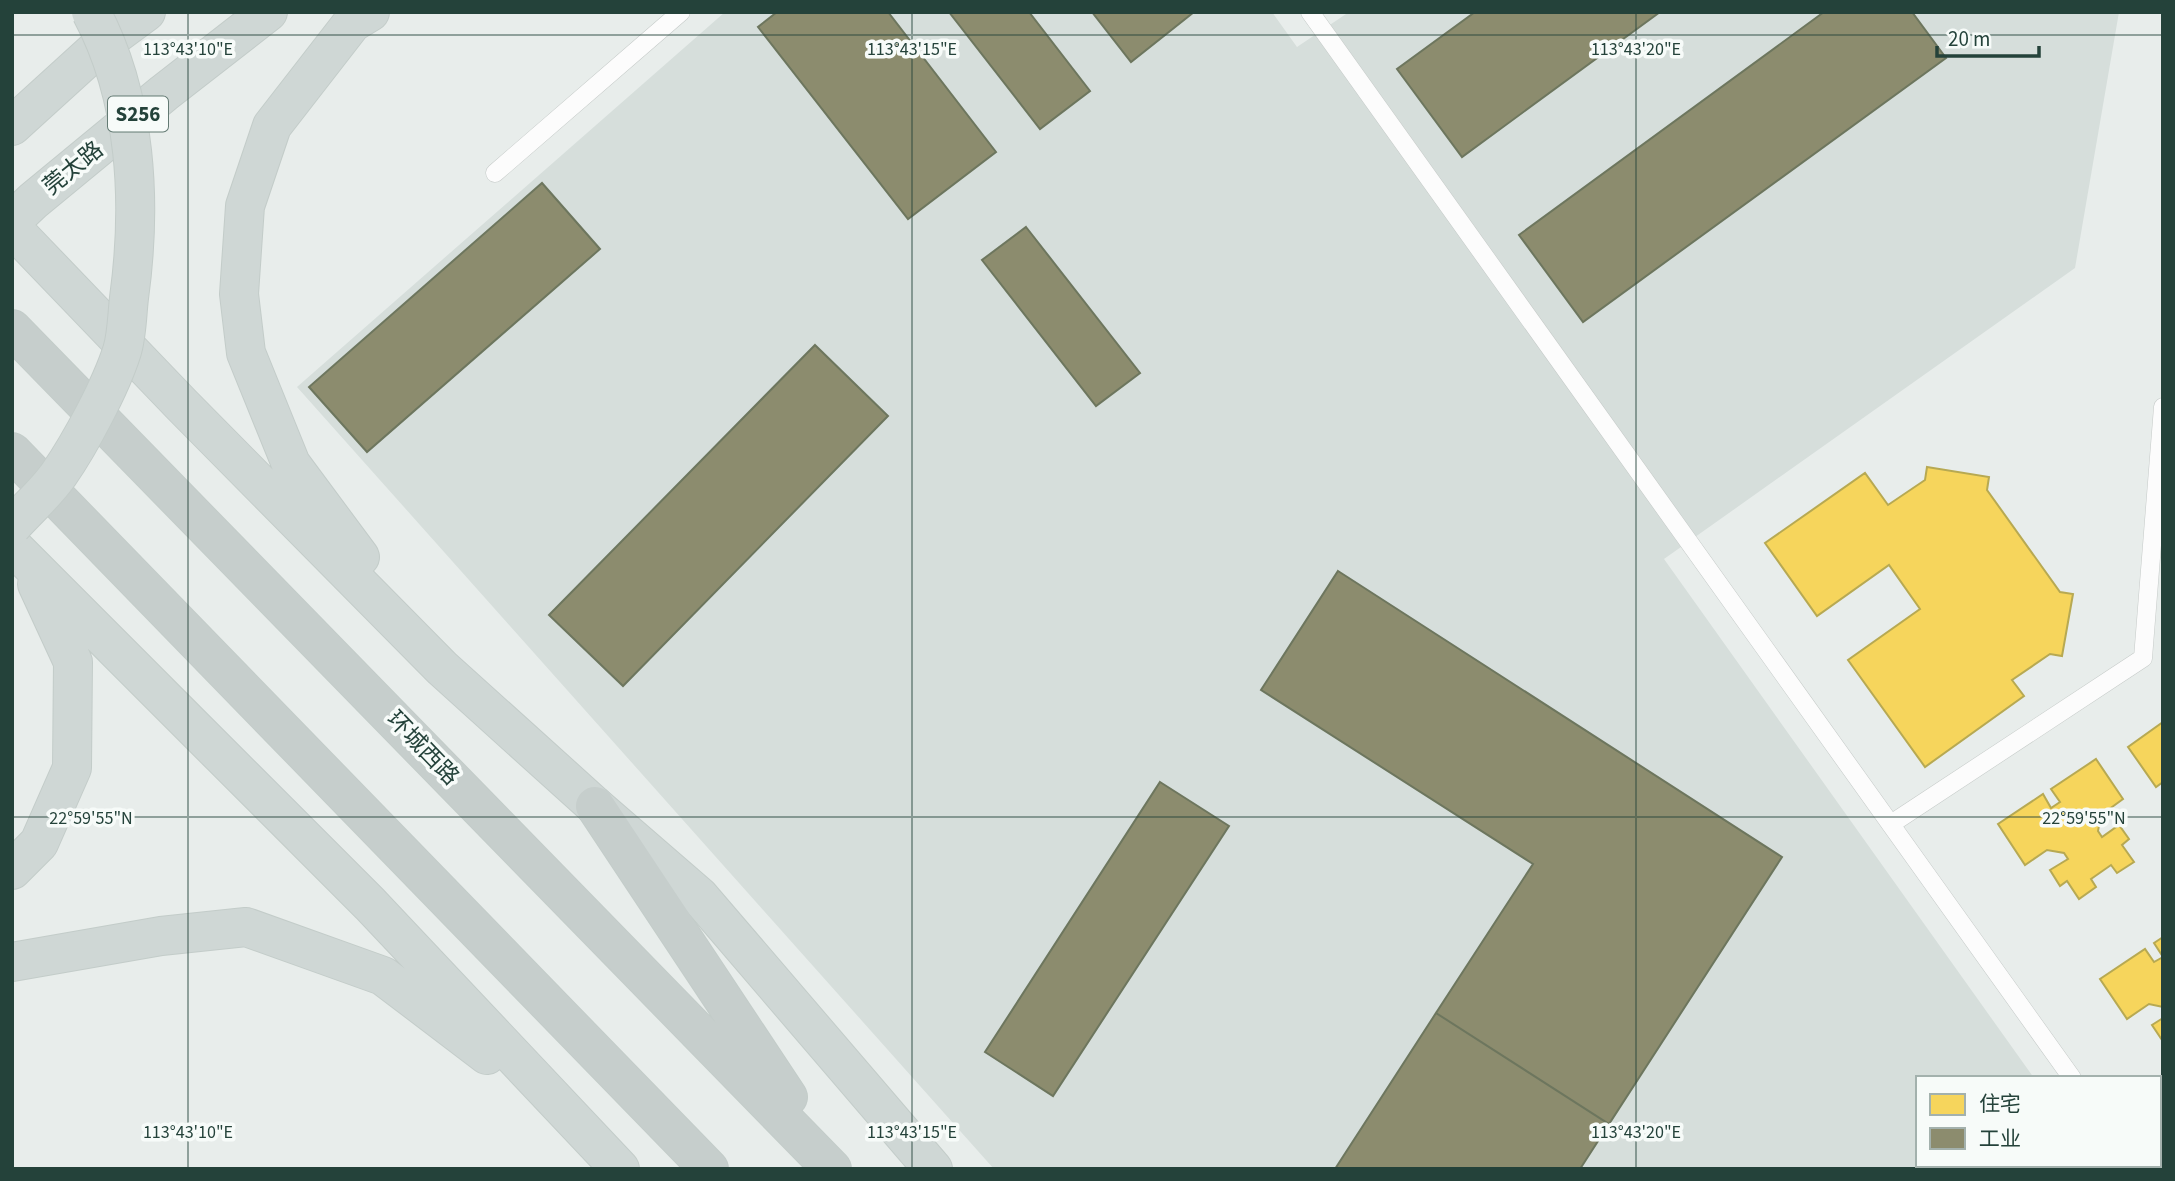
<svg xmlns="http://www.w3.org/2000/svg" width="2175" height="1181" font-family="'Source Sans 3','Noto Sans SC',sans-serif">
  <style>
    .built { fill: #d6dedb }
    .homes { fill: #f6d55c; stroke: #b7a952; stroke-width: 2 }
    .industry { fill: #8c8c6e; stroke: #6d765e; stroke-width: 2 }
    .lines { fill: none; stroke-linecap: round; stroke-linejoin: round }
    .service-casing { stroke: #c5cac8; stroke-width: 19 }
    .primary-casing { stroke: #c3ccc9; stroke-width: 40 }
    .trunk-casing { stroke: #c3ccc9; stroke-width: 40 }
    .service { stroke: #fcfcfc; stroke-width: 18 }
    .primary { stroke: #cfd7d5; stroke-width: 38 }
    .trunk { stroke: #c6cecc; stroke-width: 38 }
    .primary-bridge-casing { stroke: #c3ccc9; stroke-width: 40; stroke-linecap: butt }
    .primary-bridge { stroke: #cfd7d5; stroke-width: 38 }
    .ticks { fill: none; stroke: #24423a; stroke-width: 2; stroke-opacity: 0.45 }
    .labels { text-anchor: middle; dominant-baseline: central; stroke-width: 7; stroke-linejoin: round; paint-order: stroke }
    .shield { fill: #f7fbf9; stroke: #637a73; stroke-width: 2 }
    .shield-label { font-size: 21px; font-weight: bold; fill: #24423a }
    .street-label { font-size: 23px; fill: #24423a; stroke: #f7fbf9 }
    .ticks-label { font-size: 18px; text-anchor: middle; fill: #24423a; stroke: #f7fbf9; stroke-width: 7; stroke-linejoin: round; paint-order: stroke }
  </style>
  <rect width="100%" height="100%" fill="#e8edeb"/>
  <path class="built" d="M725,12H1272L1297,47L1349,12H2119L2075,268L1664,559L2034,1078H1918V1165H2097L2099,1169H994L297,387Z"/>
  <path class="homes" d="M1927,467L1989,477L1987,490L2060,592L2073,594L2062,656L2050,654L2012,680L2024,696L1925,767L1848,660L1920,609L1889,565L1817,616L1765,543L1865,473L1888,505L1925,480Z
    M2163,722V782L2156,787L2128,747Z
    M2096,759L2123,799L2101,815L2098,831L2102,837L2119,825L2129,839L2122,845L2134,862L2117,873L2111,865L2091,879L2096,887L2079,899L2067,881L2060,886L2050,870L2068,859L2064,853L2047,850L2025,865L1998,824L2043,794L2051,808L2060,802L2051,789Z
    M2163,937V1007L2149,1004L2127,1019L2100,979L2145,949L2154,962L2163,957L2154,943Z
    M2163,1018V1040H2162L2152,1025Z"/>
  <path class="industry" d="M777,12H888L996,152L908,219L758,27Z
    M949,12H1029L1090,91L1040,129Z
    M1092,12H1194L1131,62Z
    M1475,12H1660L1462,157L1397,69Z
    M1824,12H1912L1946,58L1583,322L1519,235Z
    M542,183L600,249L367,452L309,387Z
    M1026,227L1140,373L1096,406L982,260Z
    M815,345L888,416L623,686L549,615Z
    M1338,571L1782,857L1609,1124L1436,1013L1533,864L1261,690Z
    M1160,782L1229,826L1053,1096L985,1052Z
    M1436,1013L1609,1124L1580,1169H1335Z"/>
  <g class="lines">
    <g class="service-casing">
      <path id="service" d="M1310,12L2072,1078
        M495,173L681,12
        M1891,824L2143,658L2163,407
        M2134,1165L2137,1169"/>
    </g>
    <g class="primary-casing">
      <path id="primary" d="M12,126L100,46L146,12
        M12,221L33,201L164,93L268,12
        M12,228L181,404L442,668L595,806L699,896L933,1169
        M12,546L370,904L620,1169
        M360,557L291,464L246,353L239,294L245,206L272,126L352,23L370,12
        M12,870L39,843L72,768L73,662L37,584
        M12,962L161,936L246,927L383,976L487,1055"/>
    </g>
    <g class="trunk-casing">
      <path id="trunk" d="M12,329L832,1169
        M12,452L709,1169
        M595,806L788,1097"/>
    </g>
    <use href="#service" class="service"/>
    <use href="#primary" class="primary"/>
    <use href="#trunk" class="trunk"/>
    <g class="primary-bridge-casing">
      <path id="primary-bridge" d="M12,526C27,509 46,493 59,474C80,444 111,386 122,351C127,335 127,315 129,298C142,203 137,98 91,12"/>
    </g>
    <use href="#primary-bridge" class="primary-bridge"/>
  </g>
  <path class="ticks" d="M188,12V1169M912,12V1169M1636,12V1169M12,35H2163M12,817H2163"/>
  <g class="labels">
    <rect class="shield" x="108" y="96.5" width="60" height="35" rx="5"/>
    <g class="shield-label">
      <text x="138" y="114">S256</text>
    </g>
    <g class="street-label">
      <text transform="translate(73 168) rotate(-39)">莞太路</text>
      <text transform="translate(423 748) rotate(46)">环城西路</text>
    </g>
  </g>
  <g class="ticks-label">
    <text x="188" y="55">113°43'10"E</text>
    <text x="912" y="55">113°43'15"E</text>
    <text x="1636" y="55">113°43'20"E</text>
    <text x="91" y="824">22°59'55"N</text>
    <text x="2084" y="824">22°59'55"N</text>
    <text x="188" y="1138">113°43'10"E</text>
    <text x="912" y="1138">113°43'15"E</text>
    <text x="1636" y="1138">113°43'20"E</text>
  </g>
  <rect width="2175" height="1181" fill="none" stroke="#24423a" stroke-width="28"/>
  <rect x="1916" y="1076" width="245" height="91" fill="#f7fbf9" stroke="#a3b1ad" stroke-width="2"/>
  <rect x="1930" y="1094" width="35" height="21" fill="#f6d55c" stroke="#a3b1ad" stroke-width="2"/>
  <text x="1979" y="1111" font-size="21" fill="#24423a">住宅</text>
  <rect x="1930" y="1128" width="35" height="21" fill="#8c8c6e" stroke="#a3b1ad" stroke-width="2"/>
  <text x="1979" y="1146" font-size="21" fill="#24423a">工业</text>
  <path d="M1937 46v10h102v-10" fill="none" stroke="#24423a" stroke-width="3.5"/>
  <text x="1948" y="46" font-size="21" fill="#24423a" stroke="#f7fbf9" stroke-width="5" paint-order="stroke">20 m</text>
</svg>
